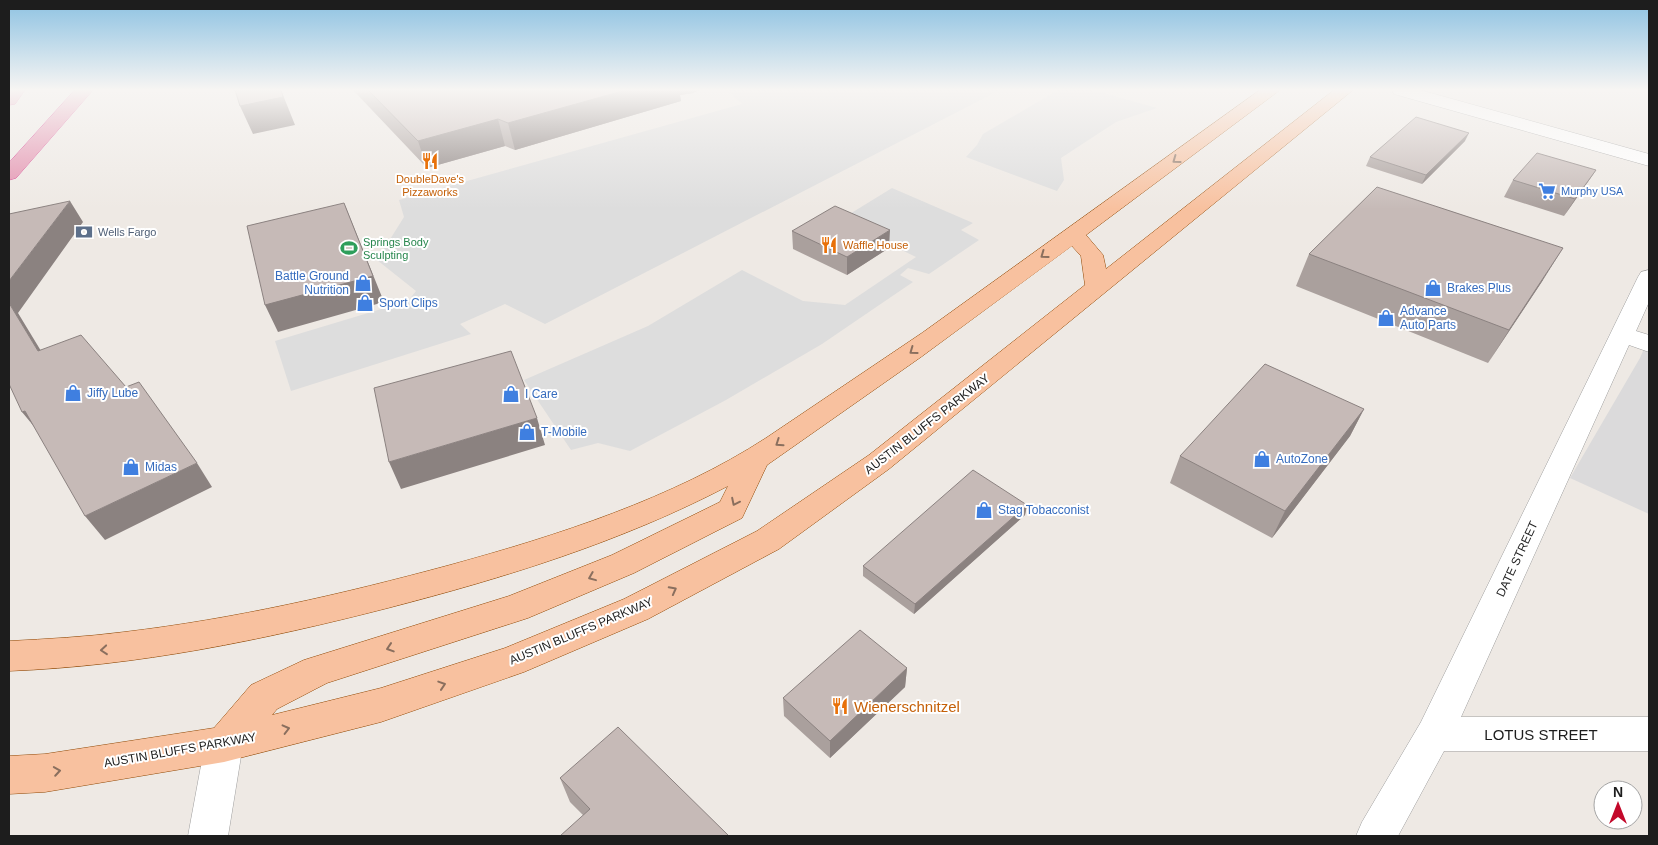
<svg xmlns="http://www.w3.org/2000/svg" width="1658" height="845" font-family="Helvetica,sans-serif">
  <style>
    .residential { fill: #dbdadb }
    .parking { fill: #ddd }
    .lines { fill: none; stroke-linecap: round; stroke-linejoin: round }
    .minor-casing { stroke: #9e9e9e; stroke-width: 1 }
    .major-casing { stroke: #914906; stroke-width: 1 }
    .highway-casing { stroke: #d22a83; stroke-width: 1 }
    .minor { fill: #fff; fill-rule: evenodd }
    .major { fill: #f8c19f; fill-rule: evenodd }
    .highway { fill: #e38ead; fill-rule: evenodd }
    .wall { fill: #aaa09d }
    .shaded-wall { fill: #8b8280 }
    .building { fill: #c6bab7; stroke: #8b8280 }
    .oneway { stroke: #8a6f5e }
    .labels { text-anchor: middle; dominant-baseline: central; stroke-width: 4; stroke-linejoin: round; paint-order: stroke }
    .far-food-label { font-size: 11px; fill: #c56008; stroke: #fff }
    .far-shop-label { font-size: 11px; fill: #366cbe; stroke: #fff; text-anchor: start }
    .far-service-label { font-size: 11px; fill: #4e5e75; stroke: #fff; text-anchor: start }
    .far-leisure-label { font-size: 11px; fill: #27864d; stroke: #fff; text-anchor: start }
    .shop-label { font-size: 12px; fill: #366cbe; stroke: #fff; text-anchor: start }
    .street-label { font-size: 12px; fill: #1d1d1d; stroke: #fff }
    .near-food-label { font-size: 15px; fill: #c56008; stroke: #fff; text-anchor: start }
    .near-street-label { font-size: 15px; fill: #1d1d1d; stroke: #fff }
  </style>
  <rect width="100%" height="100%" fill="#eee9e4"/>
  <path class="residential" d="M1649,337V514L1570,478L1640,358Z"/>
  <path class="parking" d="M727,90H1000L545,324L505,304L460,324L471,334L291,391L275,341L408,301L416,291L377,260L404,217L399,200L742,104Z
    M1058,90H1093L1157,108L1116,122L1061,158L1064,180L1057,191L966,157L977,145L983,134Z
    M892,188L973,223L961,230L979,240L929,274L908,268L900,275L913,282L822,344L726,400L630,451L598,443L571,450L524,380L648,326L742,270L803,301L845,305L916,257L840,220Z"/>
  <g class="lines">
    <g class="minor-casing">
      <path id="minor" d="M1392,90H1420L1649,154V166L1394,94Z
        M1649,270V302L1636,331L1649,335V352L1629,345L1461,717H1649V751H1444L1398,836H1356L1362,822L1421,722L1638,277L1641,272Z
        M224,726L237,731L243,744L228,836H188L205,744L211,731Z"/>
    </g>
    <g class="major-casing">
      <path id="major" d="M1260,90H1280L1086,235L1103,255L1106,269L1334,90H1353L889,469L779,549L648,619L524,672L381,722L224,762L45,792L9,794V756L45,754L214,728L251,685L304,660L509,596L612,555L720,502L728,486C621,542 504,578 388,608C263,640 138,666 9,671V641C47,639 85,637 124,632C234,619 343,594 450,565C556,536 674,498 766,438L922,333ZM1072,246L1081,256L1085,285L869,455L757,531L624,599L505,648L381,688L272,715L277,709L327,683L528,618L634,573L742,518L767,465L921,357Z"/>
    </g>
    <g class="highway-casing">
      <path id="highway" d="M9,90H25L15,104L9,105Z
        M75,90H93L16,178L9,180V163Z"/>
    </g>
    <use href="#minor" class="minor"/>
    <use href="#major" class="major"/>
    <use href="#highway" class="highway"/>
  </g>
  <path class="wall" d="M353,90H699L693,93L680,95L681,101L515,150L505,146L427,168Z
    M1465,141L1422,184L1366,166L1370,157Z
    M1596,170L1585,186L1564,216L1504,197L1513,180Z
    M792,231L889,248L847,275L793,249Z
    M1309,254L1543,280L1488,363L1296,286Z
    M1364,409L1350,436L1272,538L1170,483L1180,456Z
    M1027,505L1025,515L914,614L863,576V566Z
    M907,668L905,687L830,758L784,716L783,698Z
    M560,778L729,836L583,815L570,802Z"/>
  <path class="shaded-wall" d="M281,90L295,125L253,134L240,106Z
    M626,90H699L693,93L680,95L681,101L515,150L508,123Z
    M498,119L505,146L427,168L418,141Z
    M1469,133L1465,141L1422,184L1426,175Z
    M1596,170L1585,186L1564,216L1575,199Z
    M70,201L83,222L18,313L55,374L38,351L9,303V281Z
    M344,203L384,302L278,332L265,305Z
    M890,230L889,248L847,275V257Z
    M1563,248L1543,280L1488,363L1509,330Z
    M1364,409L1350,436L1272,538L1285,511Z
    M25,411L41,435L22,412Z
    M537,418L545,445L401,489L389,462Z
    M197,463L212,487L105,540L85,516Z
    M1027,505L1025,515L914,614L915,604Z
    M907,668L905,687L830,758V741Z"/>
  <path class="building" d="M235,90H281L283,97L240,106Z
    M368,90H626L508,123L498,119L418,141Z
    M1416,117L1469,133L1426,175L1370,157Z
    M1537,153L1596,170L1575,199L1513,180Z
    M1377,187L1563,248L1509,330L1309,254Z
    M70,201L9,281V214Z
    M344,203L373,276L265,305L247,226Z
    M835,206L890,230L847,257L792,231Z
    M9,303L38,351L81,335L126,387L139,382L197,463L85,516L25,411L22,412L9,384Z
    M511,351L537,418L389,462L374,388Z
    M1265,364L1364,409L1285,511L1180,456Z
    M973,470L1027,505L915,604L863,566Z
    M860,630L907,668L830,741L783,698Z
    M618,727L729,836H560L590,809L560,778Z"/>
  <defs><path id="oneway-chevron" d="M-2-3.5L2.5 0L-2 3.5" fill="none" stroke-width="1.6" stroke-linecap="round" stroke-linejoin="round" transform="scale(1.25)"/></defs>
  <g class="oneway">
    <use href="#oneway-chevron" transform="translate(1176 160) rotate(144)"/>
    <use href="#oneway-chevron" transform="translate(1044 255) rotate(144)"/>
    <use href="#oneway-chevron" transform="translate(913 351) rotate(144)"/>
    <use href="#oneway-chevron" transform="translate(779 443) rotate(146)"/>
    <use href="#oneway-chevron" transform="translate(735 502) rotate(116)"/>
    <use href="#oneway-chevron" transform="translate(592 577) rotate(158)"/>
    <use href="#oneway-chevron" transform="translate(673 590) rotate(-28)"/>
    <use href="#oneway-chevron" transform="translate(390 648) rotate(162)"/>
    <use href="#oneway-chevron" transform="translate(104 650) rotate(175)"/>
    <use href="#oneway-chevron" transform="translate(442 685) rotate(-18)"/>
    <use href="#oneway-chevron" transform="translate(286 729) rotate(-14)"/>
    <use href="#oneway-chevron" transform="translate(57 771) rotate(-9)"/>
  </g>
  <linearGradient id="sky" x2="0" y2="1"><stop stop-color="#8dc2e2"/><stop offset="0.43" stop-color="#f7f5f3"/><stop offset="1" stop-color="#f7f5f3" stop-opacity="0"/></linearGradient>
  <rect width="1658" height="209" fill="url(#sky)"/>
  <defs>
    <g id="restaurant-bare" transform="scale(1.35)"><path d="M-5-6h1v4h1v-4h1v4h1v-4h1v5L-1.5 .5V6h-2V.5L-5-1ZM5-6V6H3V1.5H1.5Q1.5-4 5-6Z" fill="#e8710a" stroke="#fff" stroke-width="2.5" paint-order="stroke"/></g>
    <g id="supermarket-bare" transform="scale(1.35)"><path d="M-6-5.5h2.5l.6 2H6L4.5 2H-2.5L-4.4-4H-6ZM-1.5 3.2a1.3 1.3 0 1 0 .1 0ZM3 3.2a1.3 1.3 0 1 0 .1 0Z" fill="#3f7fe0" stroke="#fff" stroke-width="2.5" paint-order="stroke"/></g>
    <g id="bank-bare" transform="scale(1.35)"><path d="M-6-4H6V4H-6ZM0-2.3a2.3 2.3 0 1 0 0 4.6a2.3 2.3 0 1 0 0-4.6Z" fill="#5c6f8a" stroke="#fff" stroke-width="2.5" paint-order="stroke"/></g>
    <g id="stadium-bare" transform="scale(1.35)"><path d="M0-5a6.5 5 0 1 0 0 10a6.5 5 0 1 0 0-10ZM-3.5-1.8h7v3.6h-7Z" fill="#2e9e5b" stroke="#fff" stroke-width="2.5" paint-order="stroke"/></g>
    <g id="shop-bare" transform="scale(1.35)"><path d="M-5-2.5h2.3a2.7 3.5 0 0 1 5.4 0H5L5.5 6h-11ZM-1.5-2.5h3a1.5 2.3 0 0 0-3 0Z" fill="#3f7fe0" stroke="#fff" stroke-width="2.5" paint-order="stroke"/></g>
  </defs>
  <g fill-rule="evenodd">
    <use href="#restaurant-bare" x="430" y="161"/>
    <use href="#supermarket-bare" x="1547" y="191"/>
    <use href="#bank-bare" x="84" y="232"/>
    <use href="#restaurant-bare" x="829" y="245"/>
    <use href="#stadium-bare" x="349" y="248"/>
    <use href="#shop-bare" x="363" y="283"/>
    <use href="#shop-bare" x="1433" y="288"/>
    <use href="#shop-bare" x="365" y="303"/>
    <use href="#shop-bare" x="1386" y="318"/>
    <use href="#shop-bare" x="73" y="393"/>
    <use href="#shop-bare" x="511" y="394"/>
    <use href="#shop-bare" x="527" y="432"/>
    <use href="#shop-bare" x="1262" y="459"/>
    <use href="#shop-bare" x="131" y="467"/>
    <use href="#shop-bare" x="984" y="510"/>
    <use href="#restaurant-bare" x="840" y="706"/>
  </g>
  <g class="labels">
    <g class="far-food-label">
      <text x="430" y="179">DoubleDave's<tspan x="430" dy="13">Pizzaworks</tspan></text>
      <text x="843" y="245" text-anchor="start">Waffle House</text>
    </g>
    <g class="far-shop-label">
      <text x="1561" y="191">Murphy USA</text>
    </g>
    <g class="far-service-label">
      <text x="98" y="232">Wells Fargo</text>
    </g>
    <g class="far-leisure-label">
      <text x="363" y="242">Springs Body<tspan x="363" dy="13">Sculpting</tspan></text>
    </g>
    <g class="shop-label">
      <text x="349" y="276" text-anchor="end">Battle Ground<tspan x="349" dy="14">Nutrition</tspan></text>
      <text x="1447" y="288">Brakes Plus</text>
      <text x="379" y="303">Sport Clips</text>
      <text x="1400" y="311">Advance<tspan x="1400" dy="14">Auto Parts</tspan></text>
      <text x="87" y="393">Jiffy Lube</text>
      <text x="525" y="394">I Care</text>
      <text x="541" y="432">T-Mobile</text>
      <text x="1276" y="459">AutoZone</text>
      <text x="145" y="467">Midas</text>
      <text x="998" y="510">Stag Tobacconist</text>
    </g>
    <g class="street-label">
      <text transform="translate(927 424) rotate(-38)">AUSTIN BLUFFS PARKWAY</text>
      <text transform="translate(1517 559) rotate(-65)">DATE STREET</text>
      <text transform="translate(581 631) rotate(-23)">AUSTIN BLUFFS PARKWAY</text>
      <text transform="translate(180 750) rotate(-10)">AUSTIN BLUFFS PARKWAY</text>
    </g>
    <g class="near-food-label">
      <text x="854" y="706">Wienerschnitzel</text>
    </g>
    <g class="near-street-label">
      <text x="1541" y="734">LOTUS STREET</text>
    </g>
  </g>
  <rect width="1658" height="845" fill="none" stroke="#1d1d1d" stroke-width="20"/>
  <g transform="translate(1618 805)"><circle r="24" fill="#ffffff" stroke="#a5a5a5"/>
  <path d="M0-4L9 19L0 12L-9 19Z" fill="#c3082a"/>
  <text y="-8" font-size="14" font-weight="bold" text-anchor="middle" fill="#1d1d1d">N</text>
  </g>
</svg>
